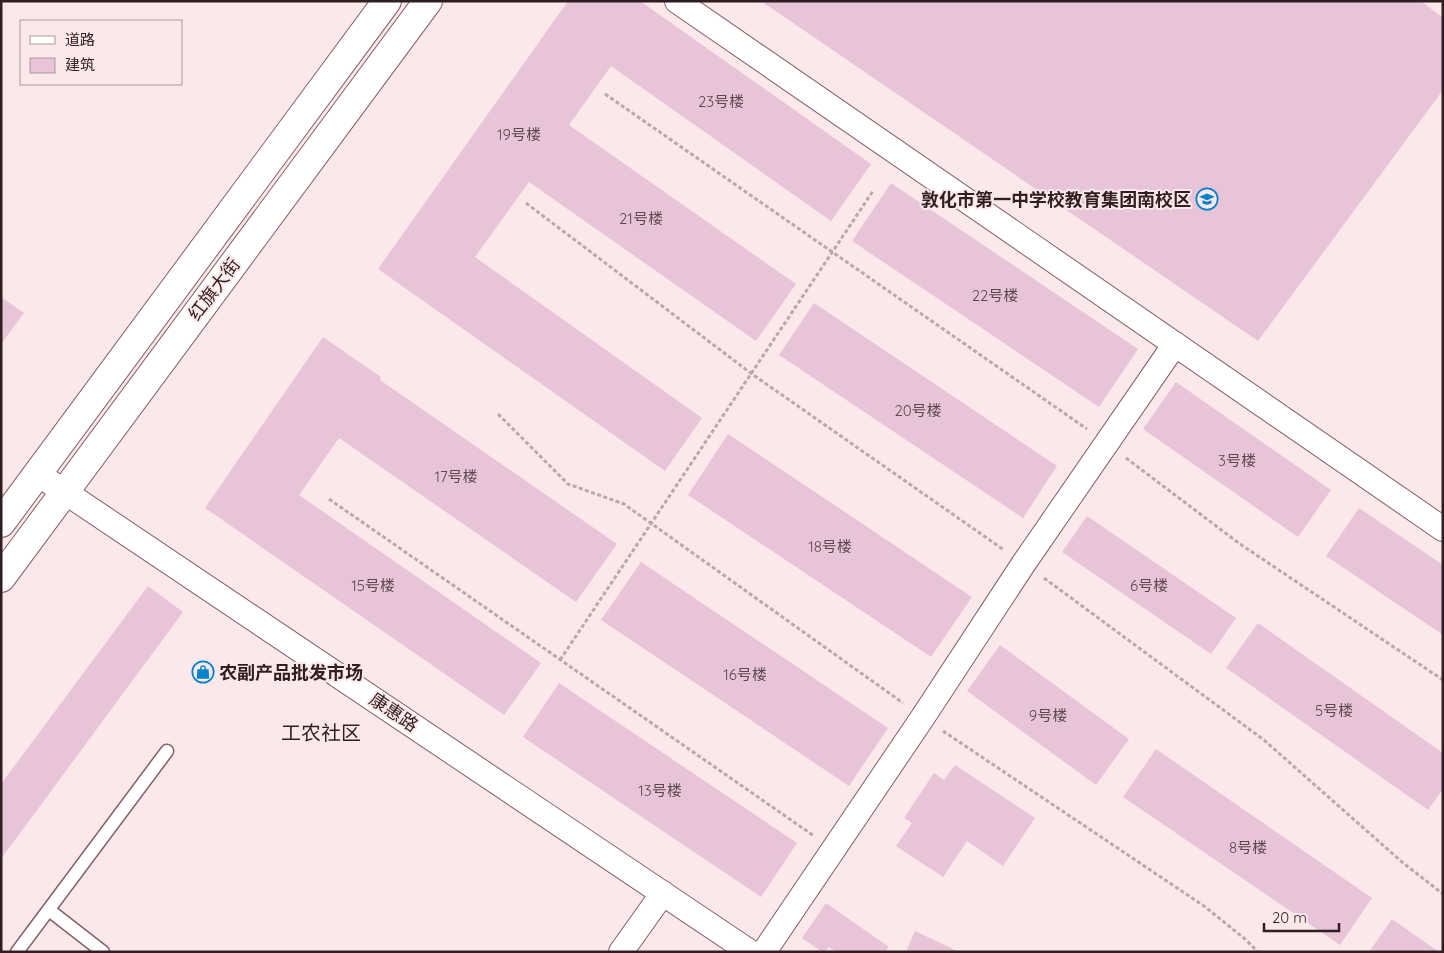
<svg xmlns="http://www.w3.org/2000/svg" width="1444" height="953" font-family="Quicksand,'Noto Sans SC',sans-serif">
  <style>
    .building { fill: #e8c4d8 }
    .lines { fill: none; stroke-linecap: round; stroke-linejoin: round }
    .service-casing { stroke: #845f65; stroke-width: 15 }
    .minor-casing { stroke: #845f65; stroke-width: 26 }
    .secondary-casing { stroke: #845f65; stroke-width: 30 }
    .path { stroke: #baa8ab; stroke-width: 3; stroke-dasharray: 4 2.5; stroke-linecap: butt }
    .service { stroke: #fff; stroke-width: 12 }
    .minor { stroke: #fff; stroke-width: 24 }
    .secondary { stroke: #fff; stroke-width: 28 }
    .labels { text-anchor: middle; dominant-baseline: central; stroke-width: 4; stroke-linejoin: round; paint-order: stroke }
    .number-label { font-size: 15px; fill: #5d4850 }
    .poi-label { font-size: 18px; font-weight: bold; fill: #2f1f22; stroke: #fae8ea; text-anchor: end }
    .street-label { font-size: 18px; fill: #2f1f22; stroke: #fae8ea }
    .quarter-label { font-size: 20px; fill: #2f1f22; stroke: #fae8ea }
  </style>
  <rect width="100%" height="100%" fill="#fae8ea"/>
  <path class="building" d="M568,1H640L871,164L831,221L611,66L569,125L796,284L756,341L529,182L475,257L702,418L665,471L378,269Z
    M761,1H1421L1443,18V90L1258,341Z
    M891,183L1138,349L1099,407L852,241Z
    M1,297L24,313L1,344Z
    M814,303L1057,466L1023,518L779,355Z
    M323,337L381,377L380,380L617,544L576,602L339,438L299,495L541,663L504,715L205,508Z
    M1176,382L1331,490L1298,537L1143,429Z
    M728,434L972,597L931,657L688,495Z
    M1359,508L1443,565V635L1326,556Z
    M1087,516L1236,618L1211,654L1062,552Z
    M641,562L888,728L849,786L601,620Z
    M148,586L183,612L1,859V784Z
    M1258,623L1443,753V789L1428,810L1226,668Z
    M1000,645L1129,739L1096,785L967,691Z
    M559,683L797,843L761,897L523,737Z
    M1156,749L1372,898L1340,945L1123,797Z
    M955,765L1035,818L1003,866L967,841L943,877L896,846L912,823L904,818L934,773L944,780Z
    M826,903L889,947L885,952H836L829,947L825,952H822L802,938Z
    M1392,919L1439,952H1369Z
    M915,931L959,952H906Z"/>
  <g class="lines">
    <g class="service-casing">
      <path id="service" d="M49,910L103,952
        M17,952L167,751"/>
    </g>
    <g class="minor-casing">
      <path id="minor" d="M677,1L1443,529
        M38,474L750,952
        M621,952L663,893
        M764,952L923,717L1024,563L1175,344"/>
    </g>
    <g class="secondary-casing">
      <path id="secondary" d="M1,523L387,1
        M1,578L428,1"/>
    </g>
    <path class="path" d="M605,94L1087,429
      M526,203L752,374L1004,550
      M498,414L568,484L624,504L903,703
      M1126,458L1240,544L1443,680
      M329,499L814,836
      M1044,578L1264,740L1402,862L1443,894
      M560,660L873,191
      M943,731L1204,906L1245,939L1258,952"/>
    <use href="#service" class="service"/>
    <use href="#minor" class="minor"/>
    <use href="#secondary" class="secondary"/>
  </g>
  <defs>
    <g id="school-ring" transform="scale(1.125)"><circle r="9.5" fill="#fae8ea" stroke="#0482ca" stroke-width="1.5"/><path d="M0-5L7-2L0 1L-7-2ZM-4 1L0 2.5L4 1V4Q0 6-4 4Z" fill="#0482ca"/></g>
    <g id="shop-ring" transform="scale(1.125)"><circle r="9.5" fill="#fae8ea" stroke="#0482ca" stroke-width="1.5"/><path d="M-5-2.5h2.3a2.7 3.5 0 0 1 5.4 0H5L5.5 6h-11ZM-1.5-2.5h3a1.5 2.3 0 0 0-3 0Z" fill="#0482ca"/></g>
  </defs>
  <g fill-rule="evenodd">
    <use href="#school-ring" x="1207" y="199"/>
    <use href="#shop-ring" x="203" y="672"/>
  </g>
  <g class="labels">
    <g class="number-label">
      <text x="721" y="101">23号楼</text>
      <text x="519" y="134">19号楼</text>
      <text x="641" y="218">21号楼</text>
      <text x="995" y="295">22号楼</text>
      <text x="918" y="410">20号楼</text>
      <text x="1237" y="460">3号楼</text>
      <text x="456" y="476">17号楼</text>
      <text x="830" y="546">18号楼</text>
      <text x="373" y="585">15号楼</text>
      <text x="1149" y="585">6号楼</text>
      <text x="745" y="674">16号楼</text>
      <text x="1334" y="710">5号楼</text>
      <text x="1048" y="715">9号楼</text>
      <text x="660" y="790">13号楼</text>
      <text x="1248" y="847">8号楼</text>
    </g>
    <g class="poi-label">
      <text x="1191" y="199">敦化市第一中学校教育集团南校区</text>
      <text x="219" y="672" text-anchor="start">农副产品批发市场</text>
    </g>
    <g class="street-label">
      <text transform="translate(214 289) rotate(-53)">红旗大街</text>
      <text transform="translate(394 712) rotate(34)">康惠路</text>
    </g>
    <g class="quarter-label">
      <text x="321" y="732">工农社区</text>
    </g>
  </g>
  <rect width="1444" height="953" fill="none" stroke="#2f1f22" stroke-width="5"/>
  <rect x="20" y="20" width="162" height="65" fill="#fae8ea" stroke="#a9989a"/>
  <rect x="30" y="36" width="25" height="8" fill="#ffffff" stroke="#a9989a"/>
  <text x="65" y="45" font-size="15" fill="#2f1f22">道路</text>
  <rect x="30" y="58" width="25" height="15" fill="#e8c4d8" stroke="#a9989a"/>
  <text x="65" y="70" font-size="15" fill="#2f1f22">建筑</text>
  <path d="M1264 923v8h75v-8" fill="none" stroke="#2f1f22" stroke-width="2.5"/>
  <text x="1272" y="923" font-size="15" fill="#2f1f22" stroke="#fae8ea" stroke-width="4" paint-order="stroke">20 m</text>
</svg>
